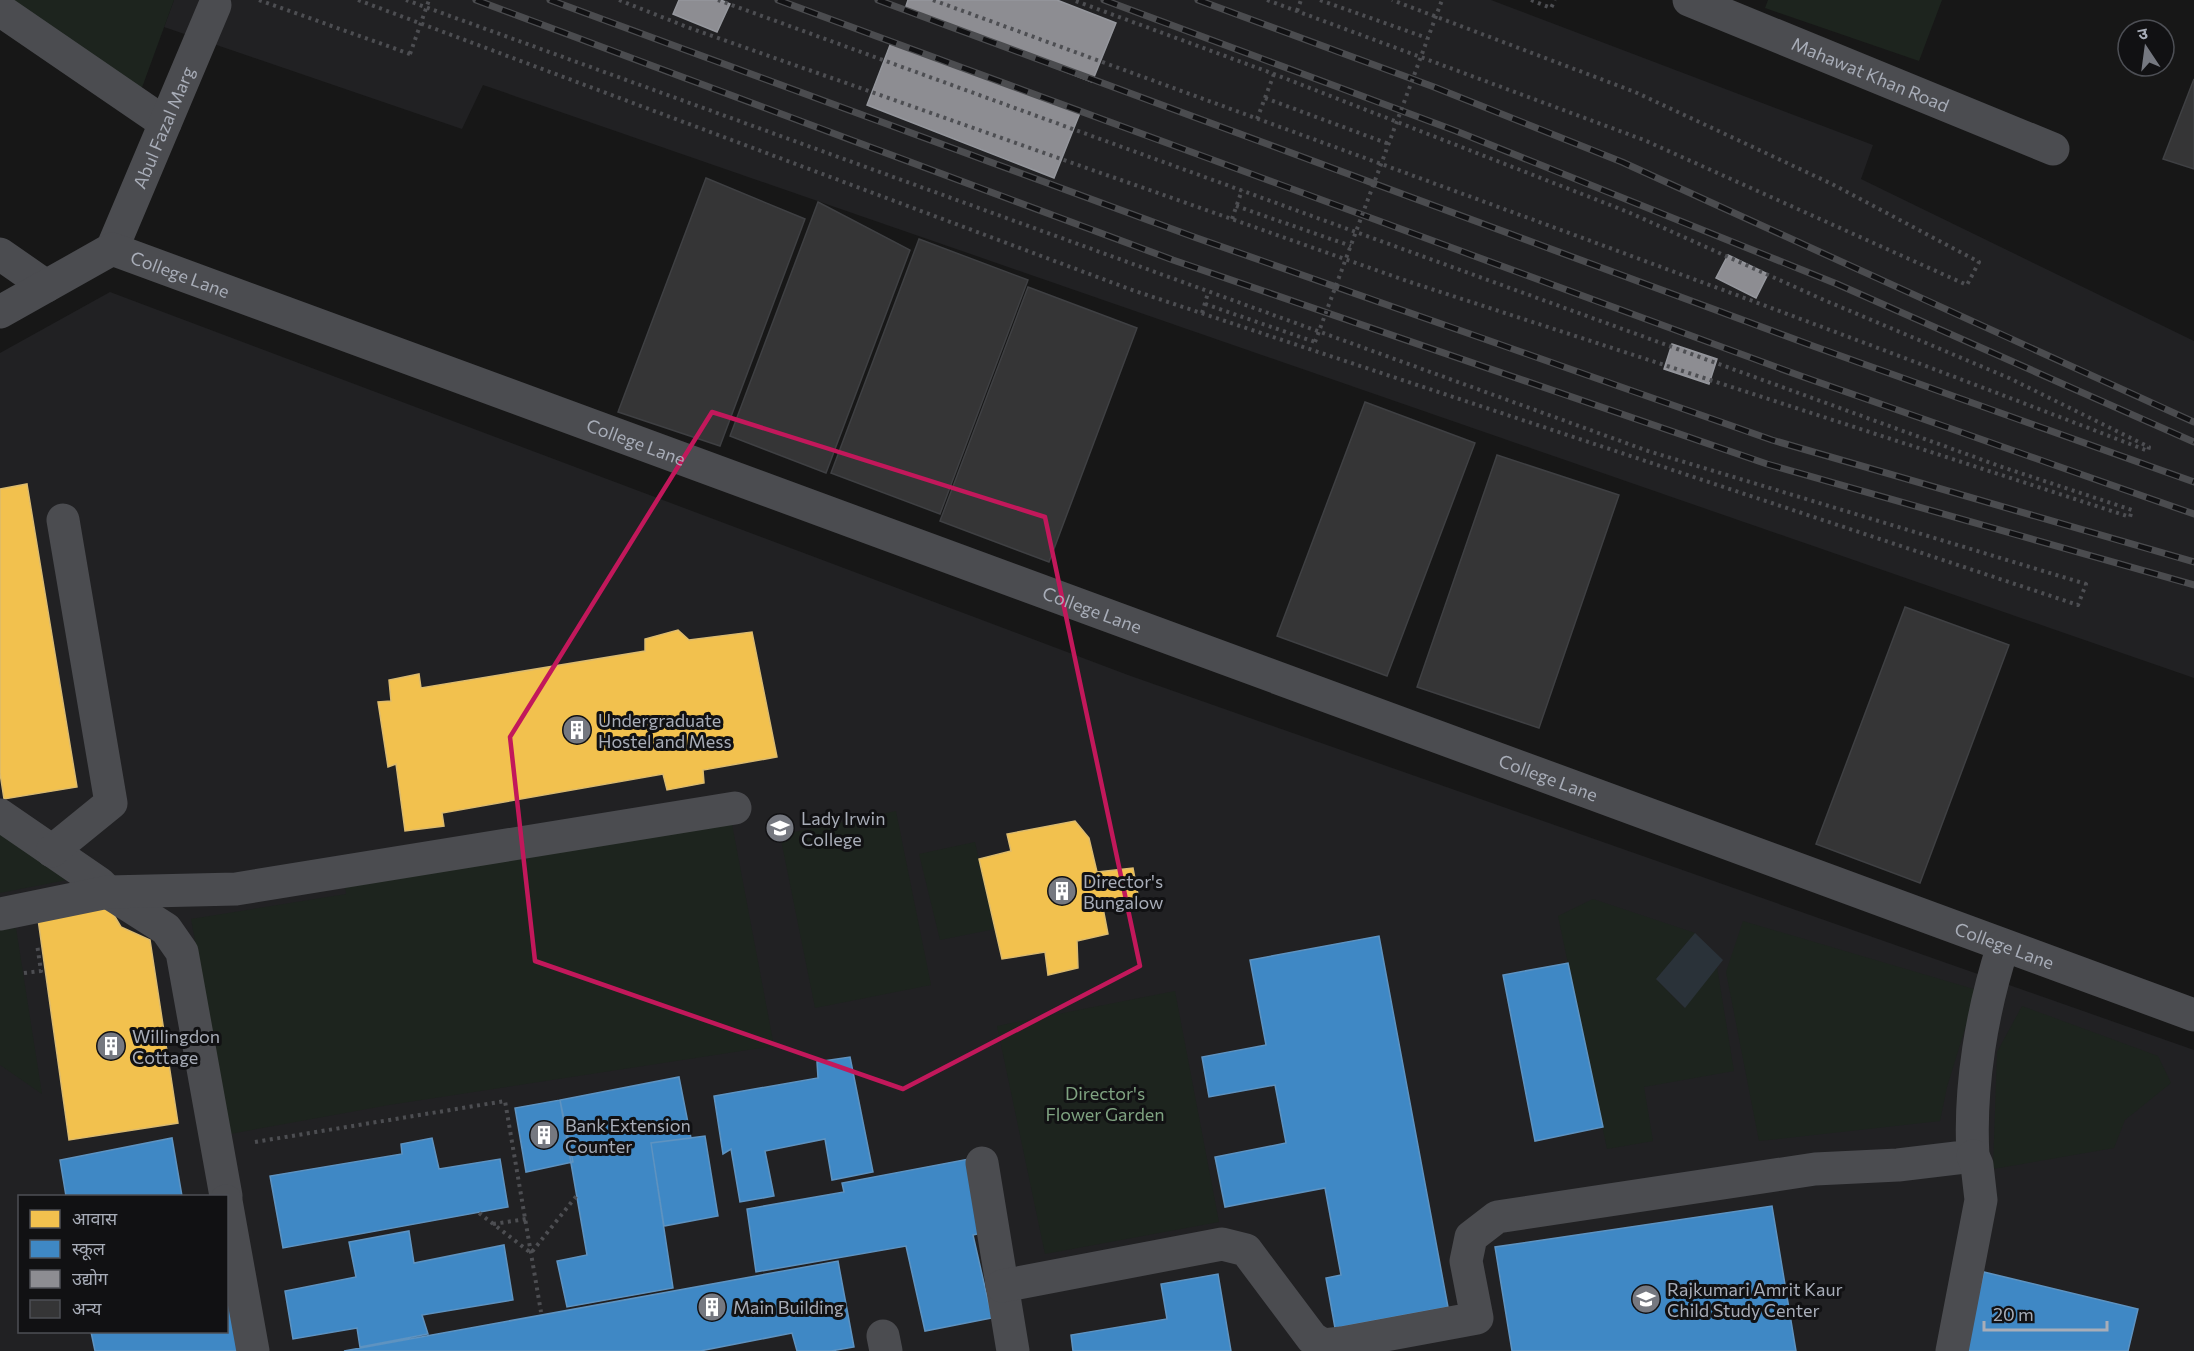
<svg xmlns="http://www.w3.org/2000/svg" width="2194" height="1351" font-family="Commissioner,'Noto Sans Devanagari',sans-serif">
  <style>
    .built { fill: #212123; fill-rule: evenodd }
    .green { fill: #1d241e }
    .water { fill: #2a3239 }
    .homes { fill: #f2c14e; stroke: #dcbb6e; stroke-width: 1.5 }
    .schools { fill: #3f88c5; stroke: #5e93c1; stroke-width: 1.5 }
    .industry { fill: #8d8d92; stroke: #95979d; stroke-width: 1.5 }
    .building { fill: #353536; stroke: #3f4043; stroke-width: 1.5 }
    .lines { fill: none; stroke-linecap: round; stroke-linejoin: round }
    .path { stroke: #4d4e52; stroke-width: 4; stroke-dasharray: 3 4.5; stroke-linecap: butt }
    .minor { stroke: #4b4c50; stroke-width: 33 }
    .rail-casing { stroke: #4b4c4f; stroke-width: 7 }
    .rail { stroke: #111113; stroke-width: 4.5; stroke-dasharray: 14; stroke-linecap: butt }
    .path-bridge { stroke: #4d4e52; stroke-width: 4; stroke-dasharray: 3 4.5; stroke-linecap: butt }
    .marked { fill: none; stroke: #c2185b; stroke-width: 4.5; stroke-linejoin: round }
    .labels { text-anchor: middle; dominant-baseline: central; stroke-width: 6; stroke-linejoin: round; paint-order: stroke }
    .street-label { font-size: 18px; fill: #a8adb8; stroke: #111113 }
    .poi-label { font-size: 18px; fill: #a8adb8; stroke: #111113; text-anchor: start }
    .park-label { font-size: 18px; fill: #7fa381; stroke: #111113 }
  </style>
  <rect width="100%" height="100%" fill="#171717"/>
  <path class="built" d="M174,0H1491L1873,145L1861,179L2194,341V678L483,85L462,129L164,27Z
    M110,292L1128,675L2194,1050V1351H0V353ZM20,1196H226V1332H20Z"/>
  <path class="green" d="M7,0H174L140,93Z
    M1768,0H1942L1919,61L1765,8Z
    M896,811L931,985L815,1008L780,835Z
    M732,824L774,1046L389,1105L230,1134L191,919L346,894L345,883Z
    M0,830L67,880L0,893Z
    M975,842L995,929L940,940L919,854Z
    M1593,899L1695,933L1656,979L1684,1008L1717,967L1734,1071L1644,1087L1653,1141L1607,1149L1558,916Z
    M1743,921L1977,990L1947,1087L1940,1121L1759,1141L1726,972Z
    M16,928L42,1094L0,1065V930Z
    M1175,991L1219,1222L1045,1254L997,1026Z
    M2022,1006L2158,1056L2171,1083L2125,1120L2114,1148L1993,1169L1997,1052Z"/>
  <path class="water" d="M1695,933L1723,960L1685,1008L1656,979Z"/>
  <path class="homes" d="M27,484L77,787L4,799L0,773V489Z
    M678,630L689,640L752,632L777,757L703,770L704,783L667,790L663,774L442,813L444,826L405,831L396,764L388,767L378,702L391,701L389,680L419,674L421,688L645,651V639Z
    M1075,821L1089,838L1097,872L1133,868L1139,900L1103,908L1108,934L1077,941L1078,968L1048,975L1045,952L1002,959L979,859L1011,851L1007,834Z
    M108,905L121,927L150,940L178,1123L69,1140L38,919Z"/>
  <path class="schools" d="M1379,936L1448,1307L1335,1328L1326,1278L1341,1275L1325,1188L1225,1207L1215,1157L1286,1143L1275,1085L1209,1097L1202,1057L1266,1045L1250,960Z
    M1568,963L1603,1127L1535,1141L1503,975Z
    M850,1057L873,1172L832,1180L825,1139L765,1151L774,1196L740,1202L731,1149L723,1154L714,1096L818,1078L817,1062Z
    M679,1077L691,1138L651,1143L673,1288L567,1307L557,1261L587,1255L560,1100Z
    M560,1100L573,1162L526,1172L515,1108Z
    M705,1136L718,1216L664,1226L651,1143Z
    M172,1138L182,1196H66L60,1160Z
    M432,1138L439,1169L500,1159L508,1207L283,1248L270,1176L402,1154L401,1144Z
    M974,1158L990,1231L973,1235L992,1318L925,1331L906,1246L756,1272L747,1209L844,1192L842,1183Z
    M1772,1206L1796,1351H1512L1495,1247Z
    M409,1231L414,1263L504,1245L513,1300L422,1315L428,1334L360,1347L357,1328L293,1339L285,1291L356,1277L349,1242Z
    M838,1261L854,1347L831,1351H797L792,1333L700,1351H344Z
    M226,1266L243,1351H95L91,1332H226Z
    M1984,1272L2138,1309L2128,1351H1964Z
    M1218,1274L1231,1351H1073L1071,1335L1167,1319L1161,1284Z"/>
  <path class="industry" d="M679,0H721L730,4L717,32L673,14Z
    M908,0H1057L1116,23L1092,82L905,9Z
    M892,40L1080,113L1054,178L867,105Z
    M1728,255L1768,274L1756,298L1716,278Z
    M1672,344L1717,359L1709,384L1664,369Z"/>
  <path class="building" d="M2194,79V169L2163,159Z
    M706,178L805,219L720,446L618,412Z
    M818,202L910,250L826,473L730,436Z
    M919,239L1028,280L940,514L831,473Z
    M1028,287L1137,328L1049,562L940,521Z
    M1365,402L1475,443L1387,676L1277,636Z
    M1497,455L1619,495L1539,728L1417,687Z
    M1905,607L2009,645L1920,883L1816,844Z"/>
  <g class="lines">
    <path class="path" d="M259,0L410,54
      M358,0L1132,290L2078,605L2086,584L1648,451L406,0
      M619,0L687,27L1413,283L2130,517L2132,510L2002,467L718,0
      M933,0C1339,149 1745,295 2148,451L2149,447L2009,378L1824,300L1628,212L1274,74L1073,0
      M1267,0L1644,140L1967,285L1979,262L1832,184L1635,92L1392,0
      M1320,0L1427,38
      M1531,0L1551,8L1555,0
      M1297,11L1301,0
      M1265,98L1389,144
      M1257,119L1274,74
      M1236,206L1351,246
      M1232,219L1242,190
      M1205,304L1315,342
      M1202,313L1208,293
      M24,973L41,971L37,944
      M255,1142L505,1101L541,1312
      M479,1213L531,1253L578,1194
      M493,1224L526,1219"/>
    <g class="minor">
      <path id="s1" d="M1689,0L2053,149"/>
      <path d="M0,10L165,123"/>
      <path id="s2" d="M112,249L215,5"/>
      <path d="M0,254L46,286"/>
      <path id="s3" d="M0,312L112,249L2194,1015"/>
      <path d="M0,815L99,883L108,892L166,929L182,952L226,1196"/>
      <path d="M52,851L111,803L63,520"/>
      <path d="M0,914L108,892L236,889L735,808"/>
      <path d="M982,1163L1013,1351"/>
      <path d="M226,1201L253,1351"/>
      <path d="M1002,1286L1222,1244L1246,1250L1312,1338L1323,1345L1342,1343L1477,1318L1466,1261L1471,1237L1497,1217L1815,1169L1898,1165L1973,1156C1969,1087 1982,1011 2003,946"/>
      <path d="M883,1336L886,1351"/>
      <path d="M1952,1351L1981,1200L1977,1165L1973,1156"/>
    </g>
    <g class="rail-casing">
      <path id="rail" d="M476,0L1173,260L1767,464L2194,585
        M550,0L1194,237L1772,440L2194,562
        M778,0L1798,375L2194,514
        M878,0L1813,346L2194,482
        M1104,0L1456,131L1837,284L2194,442
        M1198,0L1434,87L1622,162L2194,422"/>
    </g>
    <use href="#rail" class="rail"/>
    <path class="path-bridge" d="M410,54L429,0
      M1315,342L1442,0"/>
  </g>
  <path class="marked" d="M712,412L1045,517L1140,966L903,1089L535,961L510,737Z"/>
  <defs>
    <g id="building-disc" transform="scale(1.5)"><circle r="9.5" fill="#757880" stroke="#111113"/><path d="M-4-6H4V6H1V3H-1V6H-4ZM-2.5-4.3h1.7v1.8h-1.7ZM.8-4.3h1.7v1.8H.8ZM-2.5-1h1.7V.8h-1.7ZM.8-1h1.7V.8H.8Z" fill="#fff"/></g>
    <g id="university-disc" transform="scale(1.5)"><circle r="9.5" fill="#757880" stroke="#111113"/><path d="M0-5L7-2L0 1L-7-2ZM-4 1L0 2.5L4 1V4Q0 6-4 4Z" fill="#fff"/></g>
    <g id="school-disc" transform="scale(1.5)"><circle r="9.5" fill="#757880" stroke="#111113"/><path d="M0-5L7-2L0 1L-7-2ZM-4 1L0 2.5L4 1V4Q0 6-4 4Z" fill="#fff"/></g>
  </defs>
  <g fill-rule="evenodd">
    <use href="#building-disc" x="577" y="730"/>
    <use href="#university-disc" x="780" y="828"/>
    <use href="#building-disc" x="1062" y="891"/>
    <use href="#building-disc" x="111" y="1046"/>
    <use href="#building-disc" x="544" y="1135"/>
    <use href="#school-disc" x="1646" y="1299"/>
    <use href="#building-disc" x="712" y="1307"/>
  </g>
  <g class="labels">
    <g class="street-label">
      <text stroke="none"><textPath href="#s1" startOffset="196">Mahawat Khan Road</textPath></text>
      <text stroke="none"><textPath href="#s2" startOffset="132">Abul Fazal Marg</textPath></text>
      <text stroke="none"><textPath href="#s3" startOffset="201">College Lane</textPath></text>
      <text stroke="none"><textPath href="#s3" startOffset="687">College Lane</textPath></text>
      <text stroke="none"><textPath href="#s3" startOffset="1173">College Lane</textPath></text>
      <text stroke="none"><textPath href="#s3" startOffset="1659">College Lane</textPath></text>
      <text stroke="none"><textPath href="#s3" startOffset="2145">College Lane</textPath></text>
    </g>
    <g class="poi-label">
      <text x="598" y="720">Undergraduate<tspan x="598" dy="21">Hostel and Mess</tspan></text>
      <text x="801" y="818">Lady Irwin<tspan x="801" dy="21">College</tspan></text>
      <text x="1083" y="881">Director's<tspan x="1083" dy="21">Bungalow</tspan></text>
      <text x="132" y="1036">Willingdon<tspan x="132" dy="21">Cottage</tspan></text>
      <text x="565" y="1125">Bank Extension<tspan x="565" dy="21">Counter</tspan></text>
      <text x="1667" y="1289">Rajkumari Amrit Kaur<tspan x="1667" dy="21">Child Study Center</tspan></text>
      <text x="733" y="1307">Main Building</text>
    </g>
    <g class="park-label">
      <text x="1105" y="1093">Director's<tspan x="1105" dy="21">Flower Garden</tspan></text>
    </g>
  </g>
  <rect x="18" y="1195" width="210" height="138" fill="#111113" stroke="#4d4f55" stroke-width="1.5"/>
  <rect x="30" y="1210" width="30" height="18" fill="#f2c14e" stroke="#4d4f55" stroke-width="1.5"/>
  <text x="72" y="1225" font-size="18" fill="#a8adb8">आवास</text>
  <rect x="30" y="1240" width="30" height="18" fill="#3f88c5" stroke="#4d4f55" stroke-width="1.5"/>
  <text x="72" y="1255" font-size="18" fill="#a8adb8">स्कूल</text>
  <rect x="30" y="1270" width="30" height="18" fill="#8d8d92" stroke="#4d4f55" stroke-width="1.5"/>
  <text x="72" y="1285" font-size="18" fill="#a8adb8">उद्योग</text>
  <rect x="30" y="1300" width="30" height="18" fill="#353536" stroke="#4d4f55" stroke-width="1.5"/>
  <text x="72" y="1315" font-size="18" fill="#a8adb8">अन्य</text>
  <g transform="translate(2146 48) rotate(347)"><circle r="28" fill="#111113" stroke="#4d4f55" stroke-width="1.5"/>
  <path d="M0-4.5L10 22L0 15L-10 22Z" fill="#757880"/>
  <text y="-9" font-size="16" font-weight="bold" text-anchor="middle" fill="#a8adb8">उ</text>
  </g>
  <path d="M1984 1321v9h123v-9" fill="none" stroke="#a8adb8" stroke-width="3"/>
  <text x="1993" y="1321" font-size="18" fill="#a8adb8" stroke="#111113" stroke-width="4.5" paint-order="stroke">20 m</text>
</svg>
